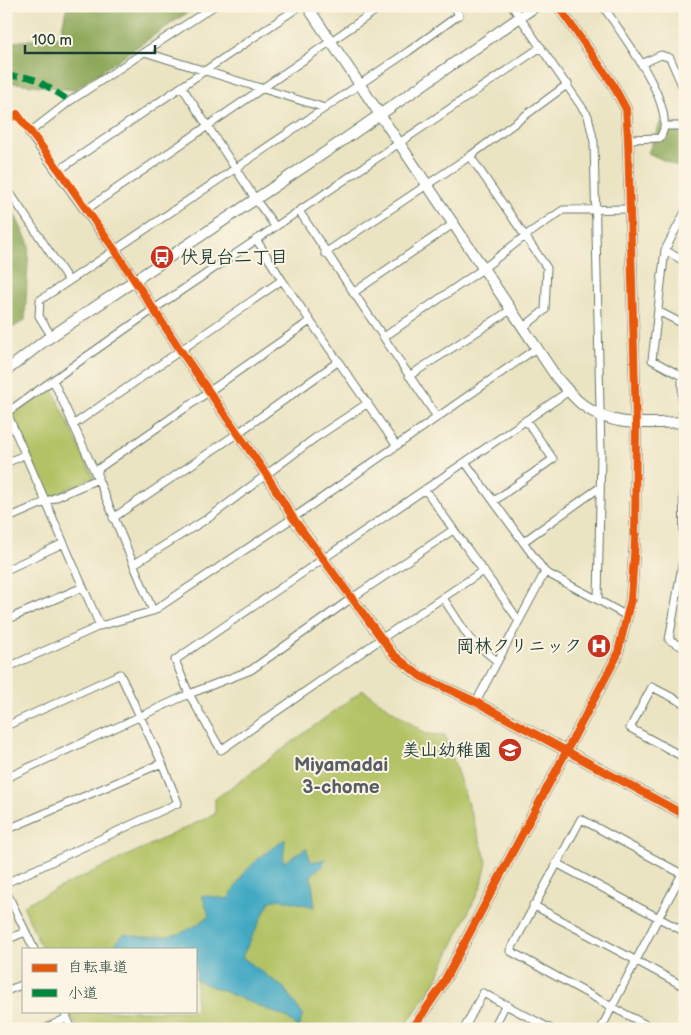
<svg xmlns="http://www.w3.org/2000/svg" width="691" height="1035" font-family="'Balsamiq Sans','Klee One',sans-serif">
  <style>
    .green { fill: #b2c265; stroke: #68804c }
    .forest { fill: #8da85a; stroke: #567247 }
    .water { fill: #43a9c3; stroke: #31737c }
    .lines { fill: none; stroke-linecap: round; stroke-linejoin: round }
    .street-casing { stroke: #676; stroke-width: 9 }
    .secondary-casing { stroke: #676; stroke-width: 12 }
    .street { stroke: #fff; stroke-width: 7 }
    .secondary { stroke: #fff; stroke-width: 10 }
    .quiet { stroke: #00873e; stroke-width: 6; stroke-dasharray: 12 6; stroke-linecap: butt }
    .cycleway-casing { stroke: #fcf5e5; stroke-width: 11 }
    .cycleway { stroke: #e8590c; stroke-width: 8 }
    .labels { text-anchor: middle; dominant-baseline: central; stroke-width: 4; stroke-linejoin: round; paint-order: stroke }
    .poi-label { font-size: 18px; font-weight: bold; fill: #1f3d34; stroke: #fcf5e5; text-anchor: end }
    .neighbourhood-label { font-size: 19px; font-weight: bold; fill: #565e66; stroke: #fcf5e5 }
  </style>
  <rect width="100%" height="100%" fill="#fcf5e5"/>
  <filter id="ink" filterUnits="userSpaceOnUse"><feTurbulence type="fractalNoise" baseFrequency=".02" numOctaves="2"/><feDisplacementMap in="SourceGraphic" scale="10" xChannelSelector="R" yChannelSelector="G"/><feConvolveMatrix kernelMatrix="1 2 1 2 8 2 1 2 1" color-interpolation-filters="sRGB"/></filter>
  <filter id="wash" filterUnits="userSpaceOnUse"><feTurbulence type="fractalNoise" baseFrequency=".0096" numOctaves="4" result="noise"/><feDisplacementMap in="SourceGraphic" scale="20" xChannelSelector="R" yChannelSelector="G"/><feGaussianBlur stdDeviation="1.12" result="paint"/><feColorMatrix in="noise" values="0 0 0 0 0 0 0 0 0 0 0 0 0 0 0 0 0 1.4 0 .05"/><feComposite in="paint" operator="in"/></filter>
  <g filter="url(#wash)">
    <rect width="100%" height="100%" fill="#ebe4c3"/>
    <path class="green" d="M52,388L94,478L48,498L13,415Z
      M363,690L426,734L445,735L487,862L482,884L434,984L403,1029H78L69,1011H196V949H42L23,905L215,814V799Z"/>
    <path class="forest" d="M67,6H197L74,90L6,82V43L60,36Z
      M661,121L685,126V170L648,153Z
      M6,209L14,213L29,244L25,320L6,332Z"/>
    <path class="water" d="M285,839L283,863L306,848L311,862L326,859L322,866L311,875L315,907L281,899L270,901L242,957L284,988L303,1015L298,1028L288,1018L196,980V949H115L114,945L124,934C144,938 170,940 189,929C196,926 203,920 209,916L202,895L228,899L245,872L259,858Z"/>
  </g>
  <g filter="url(#ink)">
    <g class="lines">
      <g class="street-casing">
        <path id="street" d="M512,6L588,116L594,142L601,453L598,600L627,616
          M603,6C621,33 668,94 664,127C664,130 662,134 660,138L628,139
          M144,52L325,108
          M641,64L661,55L670,58L685,92
          M182,87L256,200L275,226
          M6,121L17,114L30,132L70,101L214,6
          M664,126H685
          M470,156L547,268L545,310L524,327
          M59,170L300,6
          M6,187L69,281L409,51L459,15L454,6
          M87,209L382,6
          M299,211L437,417
          M256,239L282,280L396,445
          M665,250L685,212
          M325,253L470,156L568,84
          M685,262L665,250L652,360L685,378
          M353,293L453,224
          M658,311L685,325
          M52,337L39,316L40,300L69,281
          M384,337L484,268L525,236L563,210L629,209
          M409,376L512,309
          M682,376L684,554L669,640L685,648
          M53,380L98,479L153,611
          M6,413L154,309L541,47
          M7,413L100,626
          M73,425L282,280
          M465,462L545,572L476,702
          M6,463L24,455
          M425,489C455,533 488,576 519,621
          M494,501L553,459L526,420
          M113,518L238,433L339,361
          M6,519L98,479V469L310,321
          M523,542L599,488
          M134,564L210,517L315,438L368,403
          M6,570L64,543
          M484,570L381,639L221,750L189,694L175,660L569,391
          M545,572L598,600
          M443,598L470,639L497,661
          M6,620L83,587
          M6,668L100,626L153,611L293,518L538,347
          M685,704L652,687L630,728L685,758
          M6,726L120,674L162,763L178,803L6,883
          M6,778L189,694L251,670L352,598L453,530
          M6,830L162,763
          M556,863L685,932
          M685,869L682,874C658,918 635,962 612,1007L510,951L581,819L682,874L685,876
          M6,891L34,949
          M533,905L685,987
          M6,940L25,932
          M6,991L24,984
          M64,1011L72,1029
          M44,1029L67,1018
          M464,1029L483,993L551,1029
          M493,1029L506,1004
          M601,1029L612,1007L654,1029"/>
      </g>
      <g class="secondary-casing">
        <path id="secondary" d="M307,6L557,378C564,386 571,394 578,401C609,429 647,423 685,422
          M30,132L114,249L181,351L266,474L293,518L393,654L420,676L476,702L685,815
          M6,371L43,342L345,139L536,6
          M412,1029L441,987L617,656L631,599L635,541L636,424L628,139L626,109L612,83L558,6"/>
      </g>
      <use href="#street" class="street"/>
      <use href="#secondary" class="secondary"/>
      <path class="quiet" d="M6,76L27,77L37,80L70,101"/>
      <g class="cycleway-casing">
        <path id="cycleway" d="M6,121L17,114L59,170L114,249L181,351L266,474L293,518L393,654L420,676L476,702L685,815
          M412,1029L441,987L617,656L631,599L635,541L636,424L628,139L626,109L612,83L558,6"/>
      </g>
      <use href="#cycleway" class="cycleway"/>
    </g>
  </g>
  <defs>
    <g id="bus-disc" transform="scale(1.25)"><circle r="9.5" fill="#c8321e" stroke="#fcf5e5"/><path d="M-5-6H5V4H4V6H2V4H-2V6H-4V4H-5ZM-3.5-4V0h7V-4ZM-3.5 1.2v1.5H-2V1.2ZM2 1.2v1.5H3.5V1.2Z" fill="#fff"/></g>
    <g id="hospital-disc" transform="scale(1.25)"><circle r="9.5" fill="#c8321e" stroke="#fcf5e5"/><path d="M-5-5h3v3.5h4V-5h3V5h-3V1.5h-4V5h-3Z" fill="#fff"/></g>
    <g id="school-disc" transform="scale(1.25)"><circle r="9.5" fill="#c8321e" stroke="#fcf5e5"/><path d="M0-5L7-2L0 1L-7-2ZM-4 1L0 2.5L4 1V4Q0 6-4 4Z" fill="#fff"/></g>
  </defs>
  <g fill-rule="evenodd">
    <use href="#bus-disc" x="162" y="257"/>
    <use href="#hospital-disc" x="599" y="646"/>
    <use href="#school-disc" x="510" y="750"/>
  </g>
  <g class="labels">
    <g class="poi-label">
      <text x="180" y="257" text-anchor="start">伏見台二丁目</text>
      <text x="582" y="646">岡林クリニック</text>
      <text x="492" y="750">美山幼稚園</text>
    </g>
    <g class="neighbourhood-label">
      <text x="341" y="765">Miyamadai<tspan x="341" dy="22">3-chome</tspan></text>
    </g>
  </g>
  <rect width="691" height="1035" fill="none" stroke="#fcf5e5" stroke-width="25"/>
  <rect x="22" y="948" width="175" height="65" fill="#fcf5e5" stroke="#a4ab9e"/>
  <rect x="32" y="964" width="25" height="8" fill="#e8590c" stroke="#a4ab9e"/>
  <text x="68" y="972" font-size="15" fill="#1f3d34">自転車道</text>
  <rect x="32" y="989" width="25" height="8" fill="#00873e" stroke="#a4ab9e"/>
  <text x="68" y="998" font-size="15" fill="#1f3d34">小道</text>
  <path d="M25 45v8h130v-8" fill="none" stroke="#1f3d34" stroke-width="2.5"/>
  <text x="32" y="45" font-size="15" fill="#1f3d34" stroke="#fcf5e5" stroke-width="4" paint-order="stroke">100 m</text>
</svg>
